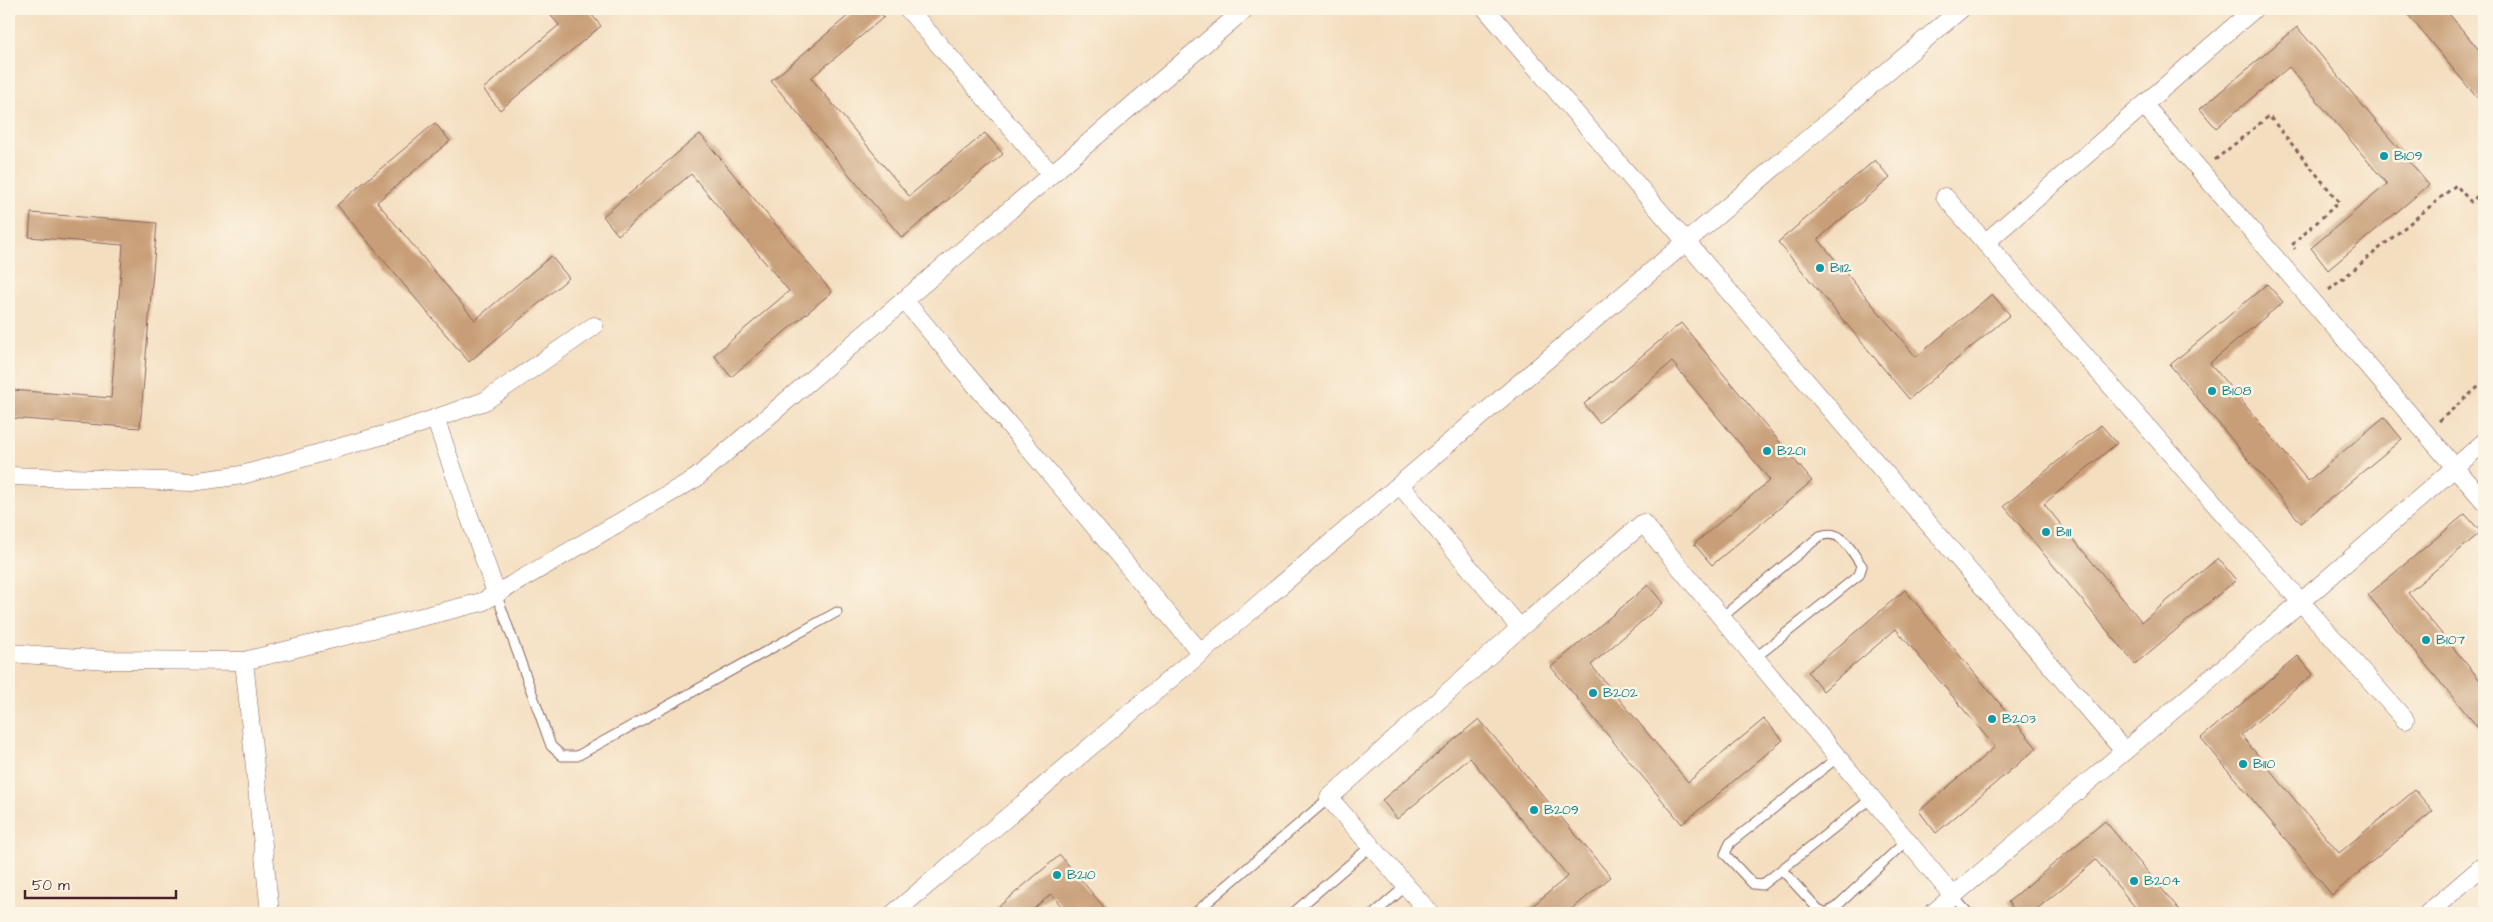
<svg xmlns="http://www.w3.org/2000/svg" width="2493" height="922" font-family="'Architects Daughter',sans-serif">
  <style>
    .building { fill: #c79e77 }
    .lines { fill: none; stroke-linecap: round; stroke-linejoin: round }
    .lane-casing { stroke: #86625f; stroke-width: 11 }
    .street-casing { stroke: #86625f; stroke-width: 19 }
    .path { stroke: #86625f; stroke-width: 3; stroke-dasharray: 4 4; stroke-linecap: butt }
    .lane { stroke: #fff; stroke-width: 9 }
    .street { stroke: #fff; stroke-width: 18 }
    .culture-dot { fill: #0f9aa8; stroke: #fcf5e5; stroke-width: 2 }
    .labels { text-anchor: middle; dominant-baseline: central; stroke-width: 5; stroke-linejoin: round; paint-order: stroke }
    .culture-label { font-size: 14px; fill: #0d838f; stroke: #fcf5e5; text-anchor: start }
  </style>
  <rect width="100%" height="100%" fill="#fcf5e5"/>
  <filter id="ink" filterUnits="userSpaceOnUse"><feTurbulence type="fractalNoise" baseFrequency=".02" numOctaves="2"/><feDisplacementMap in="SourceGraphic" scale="10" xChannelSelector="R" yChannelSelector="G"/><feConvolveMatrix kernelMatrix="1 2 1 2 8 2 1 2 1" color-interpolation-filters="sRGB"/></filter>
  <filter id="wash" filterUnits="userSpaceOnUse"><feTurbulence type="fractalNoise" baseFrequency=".0096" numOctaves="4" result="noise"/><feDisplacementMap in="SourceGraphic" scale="20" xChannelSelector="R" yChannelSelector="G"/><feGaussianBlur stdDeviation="1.12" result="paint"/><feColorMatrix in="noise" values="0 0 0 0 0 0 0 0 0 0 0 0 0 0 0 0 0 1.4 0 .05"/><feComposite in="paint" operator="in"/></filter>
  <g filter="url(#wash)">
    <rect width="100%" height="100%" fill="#f4dec0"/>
    <g id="blocks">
      <path class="building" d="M545,9H587L601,26L500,110L483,89L559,25Z
        M856,9H876L884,17L811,78L909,196L985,133L1003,154L902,238L771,81Z
        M2403,9H2445L2484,56V106Z
        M2297,27L2429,185L2328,270L2311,248L2387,184L2289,67L2216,128L2200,109Z
        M435,123L450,141L377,202L475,320L551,256L569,278L469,362L337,205Z
        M700,134L832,292L731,377L714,355L789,291L691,174L618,235L603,216Z
        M1875,160L1890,178L1818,239L1916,357L1992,294L2010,315L1909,399L1778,242Z
        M31,213L157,223L140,428L10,418L12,390L111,398L123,245L29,237Z
        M2267,284L2283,302L2210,363L2308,481L2384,417L2402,439L2301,523L2170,365Z
        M1681,323L1812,481L1712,565L1694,544L1770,480L1672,362L1599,423L1584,404Z
        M2101,425L2117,443L2044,504L2142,622L2218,558L2236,580L2135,664L2004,506Z
        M2465,514L2481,532L2408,593L2484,685V735L2368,595Z
        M1648,585L1663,603L1591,665L1688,782L1764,719L1783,740L1682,824L1551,667Z
        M1905,590L2037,748L1936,833L1919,811L1995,747L1896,629L1823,691L1808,672Z
        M2298,656L2313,674L2241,735L2339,853L2415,790L2433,811L2332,895L2201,738Z
        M1479,719L1611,877L1567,913H1524L1568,876L1470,758L1397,819L1382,800Z
        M2105,821L2182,913H2140L2096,860L2032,913H2017L2008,902Z
        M1060,855L1109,913H1067L1051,894L1029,913H991Z"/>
    </g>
  </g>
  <g filter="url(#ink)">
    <use href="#blocks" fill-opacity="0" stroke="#86625f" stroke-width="1"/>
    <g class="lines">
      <g class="lane-casing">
        <path id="lane" d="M496,593L551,746L562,756H577L837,612
          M1722,617L1820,536C1843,528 1850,550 1862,566L1859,575L1755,658
          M1838,757L1730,843L1725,854L1753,884L1762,885L1872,798
          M1782,870L1818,909L1826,913L1836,907L1907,840
          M1953,896L1968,913
          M1195,913L1329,798
          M1293,913L1371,846
          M1375,913L1406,886"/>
      </g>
      <g class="street-casing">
        <path id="street" d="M908,9L1051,174
          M1486,9L2124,751
          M2144,105L2484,501
          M1945,197L2301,602L2484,442
          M1985,243L2254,9
          M904,300L1201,653
          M435,418L496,593
          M9,476L192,482L242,475L405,429L485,401L594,326
          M1400,485L1520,628
          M9,653L107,660L244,661L482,602L696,478L1245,9
          M244,661L270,913
          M894,913L1961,9
          M1430,913L1329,798L1520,628L1643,523L1953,896
          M1933,913L2301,602L2405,720
          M2428,913L2484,865"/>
      </g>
      <path class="path" d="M2215,160L2269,116L2339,202L2292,245L2295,249
        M2329,290L2456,185L2471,202L2484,190
        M2439,421L2484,382"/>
      <use href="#lane" class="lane"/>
      <use href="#street" class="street"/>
    </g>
  </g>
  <g class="culture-dot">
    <circle cx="2384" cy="156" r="5"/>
    <circle cx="1820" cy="268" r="5"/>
    <circle cx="2212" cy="391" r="5"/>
    <circle cx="1767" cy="451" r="5"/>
    <circle cx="2046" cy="532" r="5"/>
    <circle cx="2426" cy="640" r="5"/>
    <circle cx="1593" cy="693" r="5"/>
    <circle cx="1992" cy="719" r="5"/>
    <circle cx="2243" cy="764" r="5"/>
    <circle cx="1534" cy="810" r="5"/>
    <circle cx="1057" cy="875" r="5"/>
    <circle cx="2134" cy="881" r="5"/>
  </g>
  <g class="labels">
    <g class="culture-label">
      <text x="2394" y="156">B109</text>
      <text x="1830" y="268">B112</text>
      <text x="2222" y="391">B108</text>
      <text x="1777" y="451">B201</text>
      <text x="2056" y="532">B111</text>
      <text x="2436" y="640">B107</text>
      <text x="1603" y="693">B202</text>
      <text x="2002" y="719">B203</text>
      <text x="2253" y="764">B110</text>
      <text x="1544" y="810">B209</text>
      <text x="1067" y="875">B210</text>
      <text x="2144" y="881">B204</text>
    </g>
  </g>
  <rect width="2493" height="922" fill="none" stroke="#fcf5e5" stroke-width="30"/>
  <path d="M25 890v8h151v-8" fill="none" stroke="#4a1f2b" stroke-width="2.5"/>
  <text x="32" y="890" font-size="15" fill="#4a1f2b" stroke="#fcf5e5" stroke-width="4" paint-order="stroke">50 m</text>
</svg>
